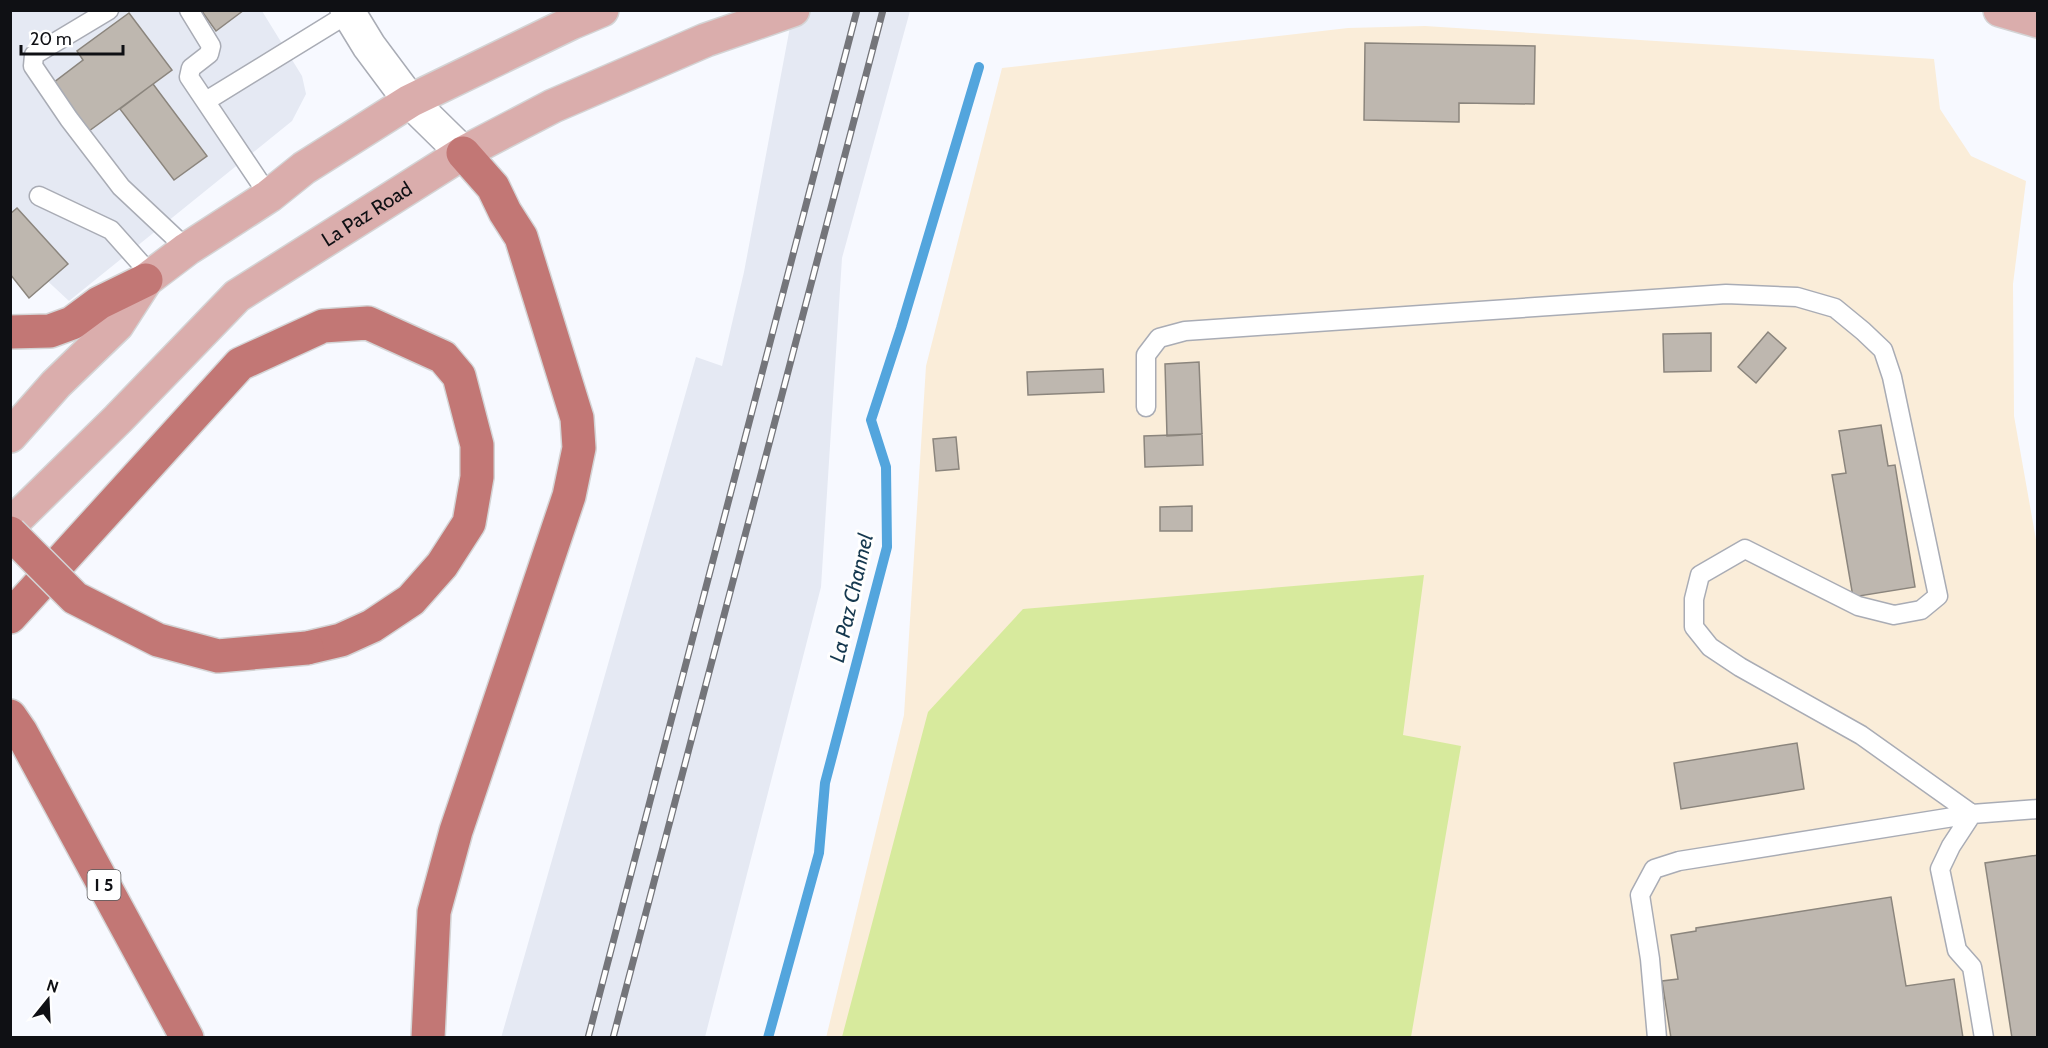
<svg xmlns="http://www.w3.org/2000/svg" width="2048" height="1048" font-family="Cabin,sans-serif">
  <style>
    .built { fill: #e5e9f3 }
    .education { fill: #faedd9 }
    .green { fill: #d7ea9d }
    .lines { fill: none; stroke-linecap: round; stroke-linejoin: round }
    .stream { stroke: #53a5dd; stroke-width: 10 }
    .building { fill: #beb7af; stroke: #8b857d; stroke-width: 1.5 }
    .lane-casing { stroke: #a9acb5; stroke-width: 21 }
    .secondary-casing { stroke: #a9acb5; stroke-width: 36 }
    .primary-casing { stroke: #d4d4d5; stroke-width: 36 }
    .highway-casing { stroke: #d4d4d5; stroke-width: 36 }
    .lane { stroke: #fff; stroke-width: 18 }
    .secondary { stroke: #fff; stroke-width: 33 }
    .primary { stroke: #daadac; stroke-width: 33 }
    .highway { stroke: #c27775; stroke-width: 33 }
    .rail-casing { stroke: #74757a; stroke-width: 7 }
    .rail { stroke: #fff; stroke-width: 4.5; stroke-dasharray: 14; stroke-linecap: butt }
    .highway-bridge-casing { stroke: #d4d4d5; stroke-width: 36; stroke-linecap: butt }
    .highway-bridge { stroke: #c27775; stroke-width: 33 }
    .labels { text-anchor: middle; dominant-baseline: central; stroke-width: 6; stroke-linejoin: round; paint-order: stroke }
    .shield { fill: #fff; stroke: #57585a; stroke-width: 1.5 }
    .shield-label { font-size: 18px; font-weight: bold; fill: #0f1014 }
    .street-label { font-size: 20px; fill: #0f1014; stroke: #fff }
    .water-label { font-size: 21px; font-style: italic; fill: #15384f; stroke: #fff }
  </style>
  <rect width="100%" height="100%" fill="#f7f9ff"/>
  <path class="built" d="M10,11H262L302,76L306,94L292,121L69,301L11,247Z
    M793,11H910L842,258L821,587L705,1037L501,1038L696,357L722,366L744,272Z"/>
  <path class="education" d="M1425,26L1934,59L1940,109L1971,156L2026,181L2013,284L2014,416L2038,551L2037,1037L826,1038L904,715L926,366L1002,68L1348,28Z"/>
  <path class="green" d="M1424,575L1403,735L1461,746L1411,1037H842L928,712L1023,609Z"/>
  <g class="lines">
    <path class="stream" d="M768,1038L819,853L825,783L887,547L886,467L871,420L901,328L979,67"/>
  </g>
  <path class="building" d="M201,10H244L216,31Z
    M129,13L172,70L89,131L53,83L83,60L77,51Z
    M1365,43L1535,46L1534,104L1459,103V122L1364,120Z
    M153,84L207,156L174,180L120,109Z
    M17,208L68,264L29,298L10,274V214Z
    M1768,332L1786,348L1756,383L1738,367Z
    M1711,333V371L1664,372L1663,334Z
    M1199,362L1202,434L1167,436L1165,364Z
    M1103,369L1104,392L1028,395L1027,372Z
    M1881,425L1888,466L1895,465L1915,587L1853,597L1832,475L1846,473L1839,431Z
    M1202,434L1203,465L1145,467L1144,436Z
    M956,437L959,469L936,471L933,439Z
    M1192,506V531H1160V507Z
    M1797,743L1804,789L1681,809L1674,763Z
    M2038,855V1038H2012L1985,863Z
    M1891,897L1906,986L1954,979L1963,1038H1671L1662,981L1678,979L1671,935L1696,931V928Z"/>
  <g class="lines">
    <g class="lane-casing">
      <path id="lane" d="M109,10L34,55L33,66L69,119L121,187L187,249
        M189,10L211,46L209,54L191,68L189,77L269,196
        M206,101L349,13
        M39,196L111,230L152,276
        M1146,407V355L1159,338L1185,331L1726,294L1797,297L1835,308L1863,331L1883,350L1892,377L1938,596L1921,610L1894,615L1858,606L1745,549L1700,575L1694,599V627L1710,647L1740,667L1861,735L1972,814L2038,809
        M1972,814L1951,846L1940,869L1957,950L1972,967L1984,1038
        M1657,1038L1650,959L1640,895L1654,869L1679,861L1972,814"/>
    </g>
    <g class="secondary-casing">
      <path id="secondary" d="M347,10L369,46L410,101L463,153"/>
    </g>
    <g class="primary-casing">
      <g id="primary">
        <path d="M2000,10L2038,21"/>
        <path d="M10,436L56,384L117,325L146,280L187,249L269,196L304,168L410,101L571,23L602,10"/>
        <path id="s1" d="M10,525L118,419L237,296L463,153L553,106L706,40L793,10"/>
      </g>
    </g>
    <g class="highway-casing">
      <path id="highway" d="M10,332L50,331L72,323L99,303L146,280
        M10,617L240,364L323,326L368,323L443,357L459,376L477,445V477L469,523L442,565L411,600L372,626L341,640L307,648
        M10,716L21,732L187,1038
        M428,1038L434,912L456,831L569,496L579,448L577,418L521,237L505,212L493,187L463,153"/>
    </g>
    <use href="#lane" class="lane"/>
    <use href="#secondary" class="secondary"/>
    <use href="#primary" class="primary"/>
    <use href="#highway" class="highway"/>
    <g class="rail-casing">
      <path id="rail" d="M588,1038L857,10
        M613,1038L883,10"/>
    </g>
    <use href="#rail" class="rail"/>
    <g class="highway-bridge-casing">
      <path id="highway-bridge" d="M10,533L75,598L158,640L218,656L307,648"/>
    </g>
    <use href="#highway-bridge" class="highway-bridge"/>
  </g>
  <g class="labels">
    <rect class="shield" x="87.5" y="870" width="33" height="30" rx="4.5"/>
    <g class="shield-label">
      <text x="104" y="885">I 5</text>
    </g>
    <g class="street-label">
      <text stroke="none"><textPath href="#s1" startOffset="476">La Paz Road</textPath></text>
    </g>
    <g class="water-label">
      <text transform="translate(851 598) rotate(-77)">La Paz Channel</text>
    </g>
  </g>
  <rect width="2048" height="1048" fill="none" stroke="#0f1014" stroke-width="24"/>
  <g transform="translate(48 1000) rotate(18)" stroke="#ffffff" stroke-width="4.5" paint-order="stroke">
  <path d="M0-4.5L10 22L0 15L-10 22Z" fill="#0f1014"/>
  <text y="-9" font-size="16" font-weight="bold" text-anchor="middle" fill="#0f1014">N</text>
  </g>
  <path d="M21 45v9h102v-9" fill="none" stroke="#0f1014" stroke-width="3"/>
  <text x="30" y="45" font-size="18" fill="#0f1014" stroke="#ffffff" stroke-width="4.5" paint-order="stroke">20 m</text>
</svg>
